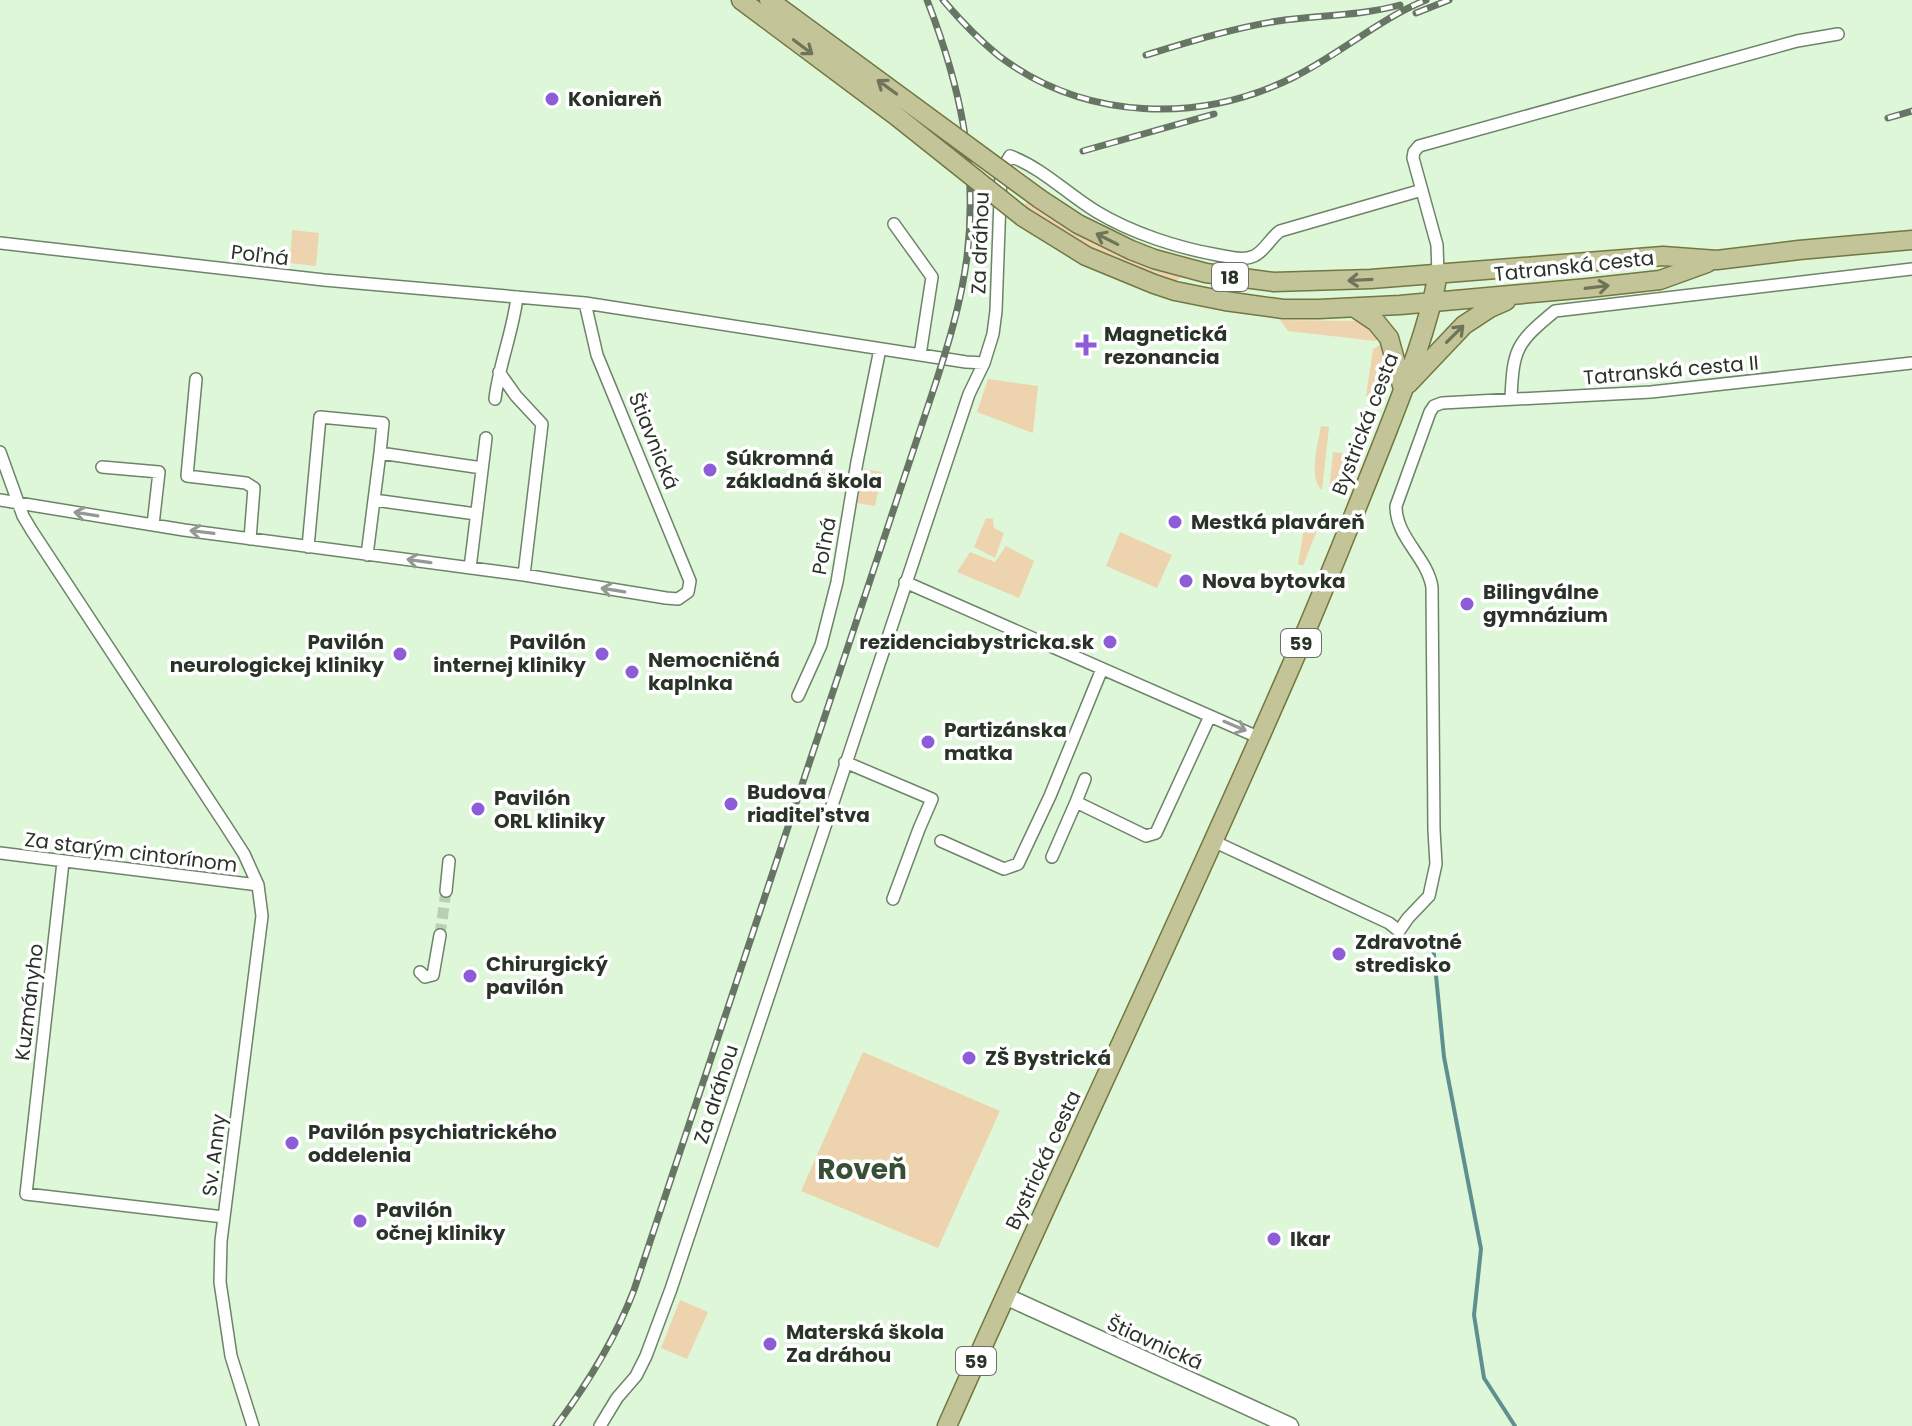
<svg xmlns="http://www.w3.org/2000/svg" width="1912" height="1426" font-family="Poppins,sans-serif">
  <style>
    .green { fill: #eed4ae }
    .lines { fill: none; stroke-linecap: round; stroke-linejoin: round }
    .stream { stroke: #5e9091; stroke-width: 4 }
    .street-tunnel { stroke: #b9d0b5; stroke-width: 11; stroke-dasharray: 11 5.5; stroke-linecap: butt }
    .street-casing { stroke: #6d8469; stroke-width: 14 }
    .secondary-casing { stroke: #6d8469; stroke-width: 19 }
    .primary-casing { stroke: #737742; stroke-width: 21 }
    .street { stroke: #fff; stroke-width: 11 }
    .secondary { stroke: #fff; stroke-width: 16 }
    .primary { stroke: #c3c497; stroke-width: 18 }
    .rail-casing { stroke: #677664; stroke-width: 7 }
    .rail { stroke: #fff; stroke-width: 4; stroke-dasharray: 12; stroke-linecap: butt }
    .primary-bridge-casing { stroke: #737742; stroke-width: 21; stroke-linecap: butt }
    .primary-bridge { stroke: #c3c497; stroke-width: 18 }
    .oneway { stroke: #6e7459 }
    .oneway2 { stroke: #949993 }
    .poi-dot { fill: #8d5dd7; stroke: #fff; stroke-width: 3 }
    .labels { text-anchor: middle; dominant-baseline: central; stroke-width: 7; stroke-linejoin: round; paint-order: stroke }
    .shield { fill: #fff; stroke: #697068; stroke-width: 2 }
    .shield-label { font-size: 18px; font-weight: bold; fill: #293327 }
    .poi-label { font-size: 20px; font-weight: bold; fill: #293327; stroke: #fff; text-anchor: start }
    .street-label { font-size: 20px; fill: #293327; stroke: #fff }
    .district-label { font-size: 28px; font-weight: bold; fill: #394f35; stroke: #fff }
  </style>
  <rect width="100%" height="100%" fill="#ddf7d8"/>
  <path class="green" d="M1027,201L1094,241L1182,277L1176,281L1148,273L1090,248L1024,207Z
    M292,230L319,233L316,266L290,263Z
    M1280,320L1357,321L1366,323L1381,336L1375,341L1288,331Z
    M1385,342L1388,366L1370,397L1366,396L1373,349Z
    M988,379L1038,386L1033,433L977,412Z
    M1321,426L1329,427L1322,490C1308,478 1318,443 1321,426Z
    M1333,452L1349,454C1347,470 1345,485 1329,491Z
    M864,469L882,472L875,506L857,503Z
    M1306,517L1315,520L1319,525L1303,566L1298,564Z
    M986,518L993,519L994,528L1004,533L995,558L974,547Z
    M1120,532L1172,555L1157,588L1106,566Z
    M1006,546L1034,561L1019,598L957,572L970,552L995,562Z
    M863,1052L1000,1111L938,1248L801,1191Z
    M680,1300L708,1312L687,1359L661,1348Z"/>
  <g class="lines">
    <path class="stream" d="M1433,945L1444,1057L1481,1249L1474,1315L1484,1378L1515,1426"/>
    <path class="street-tunnel" d="M440,935L446,891"/>
    <g class="street-casing">
      <path id="street" d="M894,224L932,277L920,355
        M0,243L324,280L585,303L966,362L984,363
        M1438,274L1437,245L1413,158L1414,152L1419,146L1797,41L1838,34
        M499,372L516,396L542,424L524,575
        M196,379L187,476L246,483L254,488L250,539
        M495,399C499,364 513,332 517,297
        M1511,399C1513,349 1516,343 1555,311L1912,269
        M0,452L23,516L32,531L226,826L244,854L258,885L262,916L221,1241L220,1282L231,1356L253,1426
        M102,467L159,472L153,525
        M0,500L184,530L524,575L666,598L678,599L688,592L690,581L597,355L585,303
        M374,500L476,514
        M308,547L320,417L383,423L380,453
        M367,555L380,453L482,468
        M470,568L486,438
        M905,582L1260,738
        M798,696L821,645L837,582L857,462L880,349
        M845,762L932,799L919,829L893,899
        M1085,779L1076,802L1146,836L1156,833L1210,716
        M941,841L1004,869L1018,864L1050,796L1102,669
        M1213,841L1389,923L1399,931L1408,918L1429,896L1436,864L1434,830L1432,587C1427,557 1396,538 1396,506L1430,412L1434,406L1442,403L1651,392L1912,363
        M0,853L258,885
        M1052,857L1076,802
        M63,862L26,1194L224,1217
        M446,891L449,861
        M420,972L425,977L433,975L440,935
        M600,1426L617,1398L636,1376L646,1356L671,1289L969,394L984,363L993,334L996,311L1001,172L1010,156C1044,169 1067,194 1097,212C1132,233 1178,248 1218,255C1230,257 1243,261 1254,256C1265,251 1270,238 1280,231L1422,190"/>
    </g>
    <g class="secondary-casing">
      <path id="secondary" d="M1005,1296L1290,1426"/>
    </g>
    <g class="primary-casing">
      <path id="primary" d="M741,0L895,115L949,158
        M769,0L950,133
        M1040,199L1078,224L1131,250L1154,259L1206,273L1274,282L1371,279L1663,256L1717,260L1799,250L1912,240
        M1023,217L1086,256L1154,284L1175,291L1225,301L1283,309H1319L1400,305L1588,288L1660,280L1707,263
        M1355,308L1376,322L1389,338L1403,389
        M1408,384L1464,325L1490,308L1506,301
        M947,1426C1058,1176 1176,930 1285,680C1319,603 1350,525 1381,447C1403,391 1427,333 1438,274"/>
    </g>
    <use href="#street" class="street"/>
    <use href="#secondary" class="secondary"/>
    <use href="#primary" class="primary"/>
    <g class="rail-casing">
      <path id="rail" d="M943,0C960,20 978,39 999,56C1085,121 1200,124 1294,77C1340,54 1379,19 1426,0
        M1416,13L1449,0
        M1146,55C1189,42 1233,28 1278,21C1319,15 1360,16 1400,5
        M1888,118L1912,111
        M1083,151L1214,114
        M556,1426C588,1383 615,1340 634,1290L932,394C947,349 961,304 967,257C978,166 960,85 927,0"/>
    </g>
    <use href="#rail" class="rail"/>
    <g class="primary-bridge-casing">
      <path id="primary-bridge" d="M950,133L1040,199
        M949,158L1023,217"/>
    </g>
    <use href="#primary-bridge" class="primary-bridge"/>
  </g>
  <defs><path id="oneway-shaft" d="M-6 0H5M1.5-3L5.5 0L1.5 3" fill="none" stroke-width="1.6" stroke-linecap="round" stroke-linejoin="round" transform="scale(2)"/></defs>
  <g class="oneway">
    <use href="#oneway-shaft" transform="translate(803 47) rotate(37)"/>
    <use href="#oneway-shaft" transform="translate(887 87) rotate(-144)"/>
    <use href="#oneway-shaft" transform="translate(1107 239) rotate(-153)"/>
    <use href="#oneway-shaft" transform="translate(1360 280) rotate(177)"/>
    <use href="#oneway-shaft" transform="translate(1597 287) rotate(-7)"/>
    <use href="#oneway-shaft" transform="translate(1455 334) rotate(-45)"/>
  </g>
  <g class="oneway2">
    <use href="#oneway-shaft" transform="translate(86 514) rotate(-171)"/>
    <use href="#oneway-shaft" transform="translate(202 532) rotate(-173)"/>
    <use href="#oneway-shaft" transform="translate(419 561) rotate(-172)"/>
    <use href="#oneway-shaft" transform="translate(613 590) rotate(-171)"/>
    <use href="#oneway-shaft" transform="translate(1235 726) rotate(23)"/>
  </g>
  <g class="poi-dot">
    <circle cx="552" cy="99" r="8"/>
    <path d="M1082 333h8v8h8v8h-8v8h-8v-8h-8v-8h8z"/>
    <circle cx="710" cy="470" r="8"/>
    <circle cx="1175" cy="522" r="8"/>
    <circle cx="1186" cy="581" r="8"/>
    <circle cx="1467" cy="604" r="8"/>
    <circle cx="1110" cy="642" r="8"/>
    <circle cx="400" cy="654" r="8"/>
    <circle cx="602" cy="654" r="8"/>
    <circle cx="632" cy="672" r="8"/>
    <circle cx="928" cy="742" r="8"/>
    <circle cx="731" cy="804" r="8"/>
    <circle cx="478" cy="809" r="8"/>
    <circle cx="1339" cy="954" r="8"/>
    <circle cx="470" cy="976" r="8"/>
    <circle cx="969" cy="1058" r="8"/>
    <circle cx="292" cy="1143" r="8"/>
    <circle cx="360" cy="1221" r="8"/>
    <circle cx="1274" cy="1239" r="8"/>
    <circle cx="770" cy="1344" r="8"/>
  </g>
  <g class="labels">
    <g class="shield">
      <rect x="1212" y="263" width="36" height="28" rx="6"/>
      <rect x="1281" y="629" width="40" height="28" rx="6"/>
      <rect x="956" y="1347" width="40" height="28" rx="6"/>
    </g>
    <g class="shield-label">
      <text x="1230" y="277">18</text>
      <text x="1301" y="643">59</text>
      <text x="976" y="1361">59</text>
    </g>
    <g class="poi-label">
      <text x="568" y="99">Koniareň</text>
      <text x="1104" y="334">Magnetická<tspan x="1104" dy="23">rezonancia</tspan></text>
      <text x="726" y="458">Súkromná<tspan x="726" dy="23">základná škola</tspan></text>
      <text x="1191" y="522">Mestká plaváreň</text>
      <text x="1202" y="581">Nova bytovka</text>
      <text x="1483" y="592">Bilingválne<tspan x="1483" dy="23">gymnázium</tspan></text>
      <text x="384" y="642" text-anchor="end">Pavilón<tspan x="384" dy="23">neurologickej kliniky</tspan></text>
      <text x="586" y="642" text-anchor="end">Pavilón<tspan x="586" dy="23">internej kliniky</tspan></text>
      <text x="1094" y="642" text-anchor="end">rezidenciabystricka.sk</text>
      <text x="648" y="660">Nemocničná<tspan x="648" dy="23">kaplnka</tspan></text>
      <text x="944" y="730">Partizánska<tspan x="944" dy="23">matka</tspan></text>
      <text x="747" y="792">Budova<tspan x="747" dy="23">riaditeľstva</tspan></text>
      <text x="494" y="798">Pavilón<tspan x="494" dy="23">ORL kliniky</tspan></text>
      <text x="1355" y="942">Zdravotné<tspan x="1355" dy="23">stredisko</tspan></text>
      <text x="486" y="964">Chirurgický<tspan x="486" dy="23">pavilón</tspan></text>
      <text x="985" y="1058">ZŠ Bystrická</text>
      <text x="308" y="1132">Pavilón psychiatrického<tspan x="308" dy="23">oddelenia</tspan></text>
      <text x="376" y="1210">Pavilón<tspan x="376" dy="23">očnej kliniky</tspan></text>
      <text x="1290" y="1239">Ikar</text>
      <text x="786" y="1332">Materská škola<tspan x="786" dy="23">Za dráhou</tspan></text>
    </g>
    <g class="street-label">
      <text transform="translate(980 243) rotate(-88)">Za dráhou</text>
      <text transform="translate(260 255) rotate(7)">Poľná</text>
      <text transform="translate(1574 266) rotate(-6)">Tatranská cesta</text>
      <text transform="translate(1671 370) rotate(-5)">Tatranská cesta II</text>
      <text transform="translate(1365 424) rotate(-69)">Bystrická cesta</text>
      <text transform="translate(654 441) rotate(68)">Štiavnická</text>
      <text transform="translate(824 546) rotate(-80)">Poľná</text>
      <text transform="translate(131 852) rotate(7)">Za starým cintorínom</text>
      <text transform="translate(29 1002) rotate(-83)">Kuzmányho</text>
      <text transform="translate(716 1094) rotate(-72)">Za dráhou</text>
      <text transform="translate(214 1155) rotate(-83)">Sv. Anny</text>
      <text transform="translate(1043 1160) rotate(-65)">Bystrická cesta</text>
      <text transform="translate(1155 1343) rotate(24)">Štiavnická</text>
    </g>
    <g class="district-label">
      <text x="862" y="1169">Roveň</text>
    </g>
  </g>
</svg>
